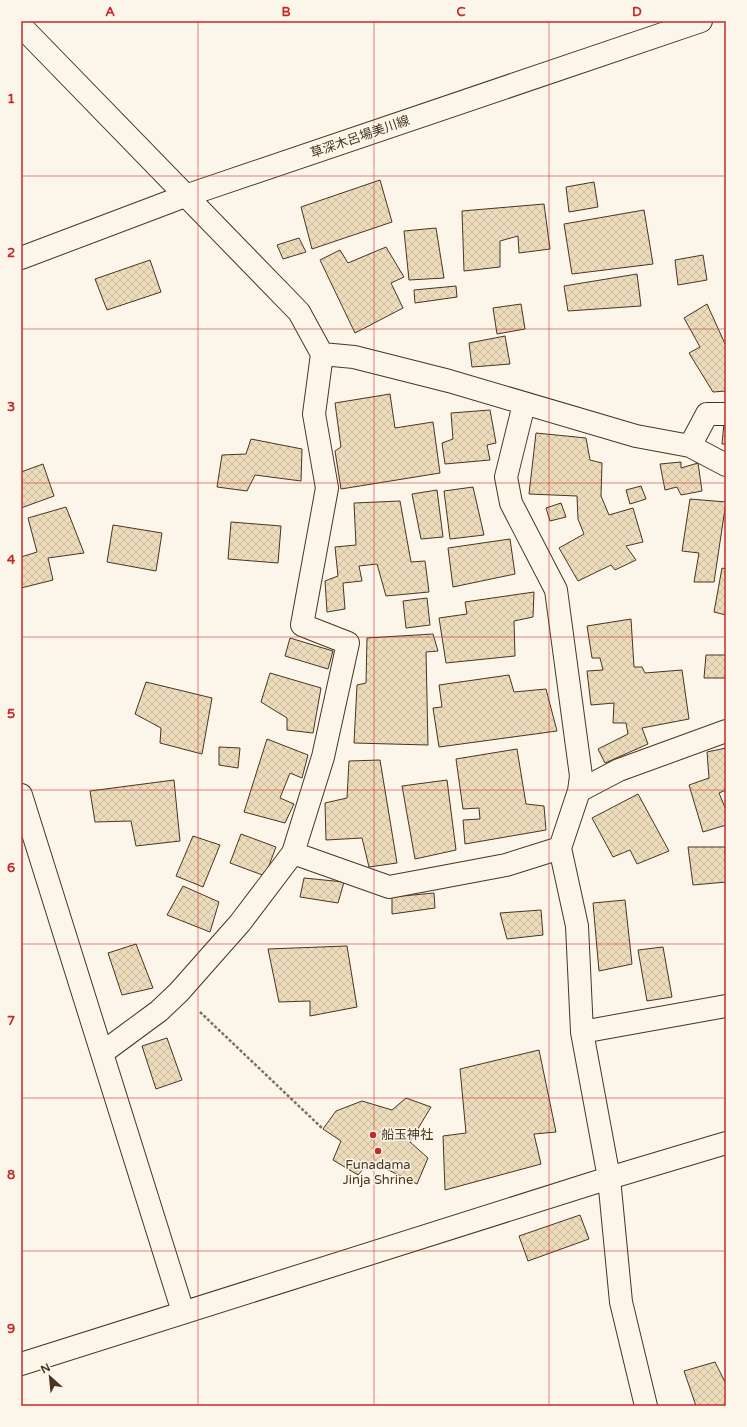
<svg xmlns="http://www.w3.org/2000/svg" width="747" height="1427" font-family="'Varela Round','Noto Sans JP',sans-serif">
  <style>
    .building { fill: url(#building-cross-hatch); stroke: #4a3520 }
    .lines { fill: none; stroke-linecap: round; stroke-linejoin: round }
    .street-casing { stroke: #4a3520; stroke-width: 24 }
    .secondary-casing { stroke: #4a3520; stroke-width: 24 }
    .path { stroke: #7f6f5c; stroke-width: 2.5; stroke-dasharray: 3 2; stroke-linecap: butt }
    .street { stroke: #fbf6e9; stroke-width: 22 }
    .secondary { stroke: #fbf6e9; stroke-width: 22 }
    .grid { fill: none; stroke: #c62828; stroke-width: 1; stroke-opacity: 0.55 }
    .poi-dot { fill: #c62828; stroke: #fbf6e9; stroke-width: 1.5 }
    .labels { text-anchor: middle; dominant-baseline: central; stroke-width: 3; stroke-linejoin: round; paint-order: stroke }
    .street-label { font-size: 13px; fill: #4a3520; stroke: #fbf6e9 }
    .poi-label { font-size: 13px; fill: #4a3520; stroke: #fbf6e9; text-anchor: start }
    .neatline { fill: none; stroke: #c62828; stroke-width: 1.5 }
    .grid-label { font-size: 13px; text-anchor: middle; font-weight: bold; fill: #c62828 }
  </style>
  <defs>
    <pattern id="building-cross-hatch" width="8" height="8" patternUnits="userSpaceOnUse"><rect width="8" height="8" fill="#ecdcbc"/><path d="M0 0l8 8M0 8l8-8" fill="none" stroke="#ccbda1"/></pattern>
  </defs>
  <rect width="100%" height="100%" fill="#fbf6e9"/>
  <path class="building" d="M380,180L392,222L312,249L301,207Z
    M594,182L598,207L569,212L566,187Z
    M544,204L550,249L519,253L518,236L500,241V267L464,271L462,211Z
    M644,210L653,264L572,274L564,224Z
    M436,228L444,278L409,280L404,231Z
    M299,238L306,252L283,259L277,245Z
    M386,247L404,277L391,283L403,308L355,333L320,260L340,250L348,263Z
    M703,255L707,280L678,285L675,260Z
    M150,260L161,292L107,310L95,279Z
    M637,274L641,306L568,311L564,286Z
    M456,286L457,297L415,303L414,290Z
    M521,304L525,329L497,334L493,308Z
    M707,304L726,346V391L713,392L689,353L700,347L684,318Z
    M505,336L510,364L472,367L469,343Z
    M390,394L395,428L433,422L440,473L341,489L335,451L341,447L335,403Z
    M490,410L496,443L487,445L490,460L445,464L442,443L453,439L451,413Z
    M724,423H726V444H722Z
    M536,433L586,438L590,460L602,463L601,496L609,515L633,508L643,542L626,546L636,560L615,570L611,565L578,581L559,548L584,534L578,519L577,496L529,494Z
    M251,439L302,449L301,481L255,475L247,491L217,487L222,455L246,454Z
    M681,462V468L698,463L702,491L681,495L677,487L665,490L660,464Z
    M43,464L54,496L21,508V472Z
    M641,486L646,499L630,504L626,490Z
    M473,487L484,535L450,539L444,491Z
    M437,490L443,537L421,539L412,494Z
    M690,499L726,502L714,582H694L699,553L682,551Z
    M400,501L411,562L425,561L429,592L386,596L377,564L359,566L362,581L343,583L345,609L327,612L325,581L338,576L335,547L356,545L354,503Z
    M561,503L566,517L550,521L546,508Z
    M66,507L84,553L48,558L53,580L21,588V557L37,552L28,518Z
    M231,522L281,526L278,563L228,559Z
    M113,525L162,533L156,571L107,562Z
    M510,539L515,574L453,587L448,548Z
    M722,568L726,569V615L714,612Z
    M534,592L533,617L514,621L515,656L446,663L439,618L467,614L465,602Z
    M427,598L430,625L406,628L403,601Z
    M631,619L634,667H642L645,673L682,670L689,719L642,728L648,744L605,763L598,749L628,734L626,723H613L614,703L591,705L587,671L603,670L600,658H592L587,626Z
    M433,634L438,651L426,652L428,745L354,743L357,685L366,683L367,638Z
    M290,638L333,651L328,669L285,656Z
    M706,655H726V678H704Z
    M270,673L321,688L313,733L287,730V718L261,702Z
    M509,675L514,692L546,689L557,731L439,747L433,708L442,707L439,685Z
    M146,682L212,698L202,754L160,743L161,728L135,714Z
    M267,739L308,755L302,778L290,773L280,798L294,804L285,823L244,812Z
    M219,747L240,748L238,768L219,765Z
    M726,748V790L719,793L726,810V825L703,832L689,785L709,778L707,752Z
    M517,749L526,804L544,806L546,830L465,844L463,820L480,819L479,808L463,809L456,759Z
    M380,760L397,863L369,867L362,838L326,840L325,803L347,798L349,761Z
    M174,780L180,841L136,846L131,821L95,822L90,791Z
    M447,780L456,850L415,859L402,786Z
    M638,794L669,851L637,864L630,850L613,857L592,818Z
    M241,834L276,847L265,876L230,863Z
    M193,836L220,845L203,887L176,876Z
    M688,847H725L726,882L693,885Z
    M304,878L344,882L338,903L300,897Z
    M183,886L219,902L210,932L167,915Z
    M434,893L435,908L392,914V897Z
    M625,900L632,964L599,971L593,903Z
    M541,910L543,935L507,939L500,913Z
    M136,944L153,988L122,995L108,953Z
    M347,946L357,1007L310,1016V1001L279,1002L268,949Z
    M663,947L672,997L647,1001L638,950Z
    M167,1038L182,1080L156,1089L142,1046Z
    M539,1050L556,1132L534,1134L541,1164L445,1190L443,1136L466,1133L460,1069Z
    M406,1098L431,1107L410,1142L428,1158L417,1184L370,1161L358,1175L333,1160L341,1141L323,1129L336,1111L362,1101L392,1110Z
    M580,1215L589,1239L528,1261L519,1236Z
    M715,1362L726,1384V1406H696L684,1371Z"/>
  <g class="lines">
    <g class="street-casing">
      <path id="street" d="M21,26L299,312L322,354L354,357L449,381L636,436L690,446L707,414H726
        M524,404L506,477L511,503L556,590L581,776L579,791L560,848L577,926L582,1032L609,1178L621,1302L646,1406
        M690,446L726,465
        M579,791L619,770L726,731
        M21,795L183,1312
        M293,853L389,887L506,865L560,848
        M582,1032L726,1006
        M102,1053L159,1011L179,992L240,923L293,853L323,757L348,643L302,625L327,488L314,414L322,354
        M21,1364L609,1178L726,1143"/>
    </g>
    <g class="secondary-casing">
      <path id="secondary" d="M21,258L185,196L701,21"/>
    </g>
    <path class="path" d="M200,1012L323,1129"/>
    <use href="#street" class="street"/>
    <use href="#secondary" class="secondary"/>
  </g>
  <path class="grid" d="M198,21V1406M374,21V1406M549,21V1406M21,176H726M21,329H726M21,483H726M21,637H726M21,790H726M21,944H726M21,1098H726M21,1251H726"/>
  <g class="poi-dot">
    <circle cx="373" cy="1135" r="4"/>
    <circle cx="378" cy="1151" r="4"/>
  </g>
  <g class="labels">
    <g class="street-label">
      <text transform="translate(360 137) rotate(-19)">草深木呂場美川線</text>
    </g>
    <g class="poi-label">
      <text x="381" y="1135">船玉神社</text>
      <text x="378" y="1165" text-anchor="middle">Funadama<tspan x="378" dy="15">Jinja Shrine</tspan></text>
    </g>
  </g>
  <rect width="747" height="1427" fill="none" stroke="#fbf6e9" stroke-width="44"/>
  <g transform="translate(50 1377) rotate(333)" stroke="#fbf6e9" stroke-width="3" paint-order="stroke">
  <path d="M0-3L7 15L0 10L-7 15Z" fill="#4a3520"/>
  <text y="-6" font-size="11" font-weight="bold" text-anchor="middle" fill="#4a3520">N</text>
  </g>
  <rect x="22" y="22" width="703" height="1383" class="neatline"/>
  <g class="grid-label">
    <text x="110" y="16">A</text>
    <text x="286" y="16">B</text>
    <text x="461" y="16">C</text>
    <text x="637" y="16">D</text>
    <text x="11" y="103">1</text>
    <text x="11" y="257">2</text>
    <text x="11" y="411">3</text>
    <text x="11" y="564">4</text>
    <text x="11" y="718">5</text>
    <text x="11" y="872">6</text>
    <text x="11" y="1025">7</text>
    <text x="11" y="1179">8</text>
    <text x="11" y="1333">9</text>
  </g>
</svg>
